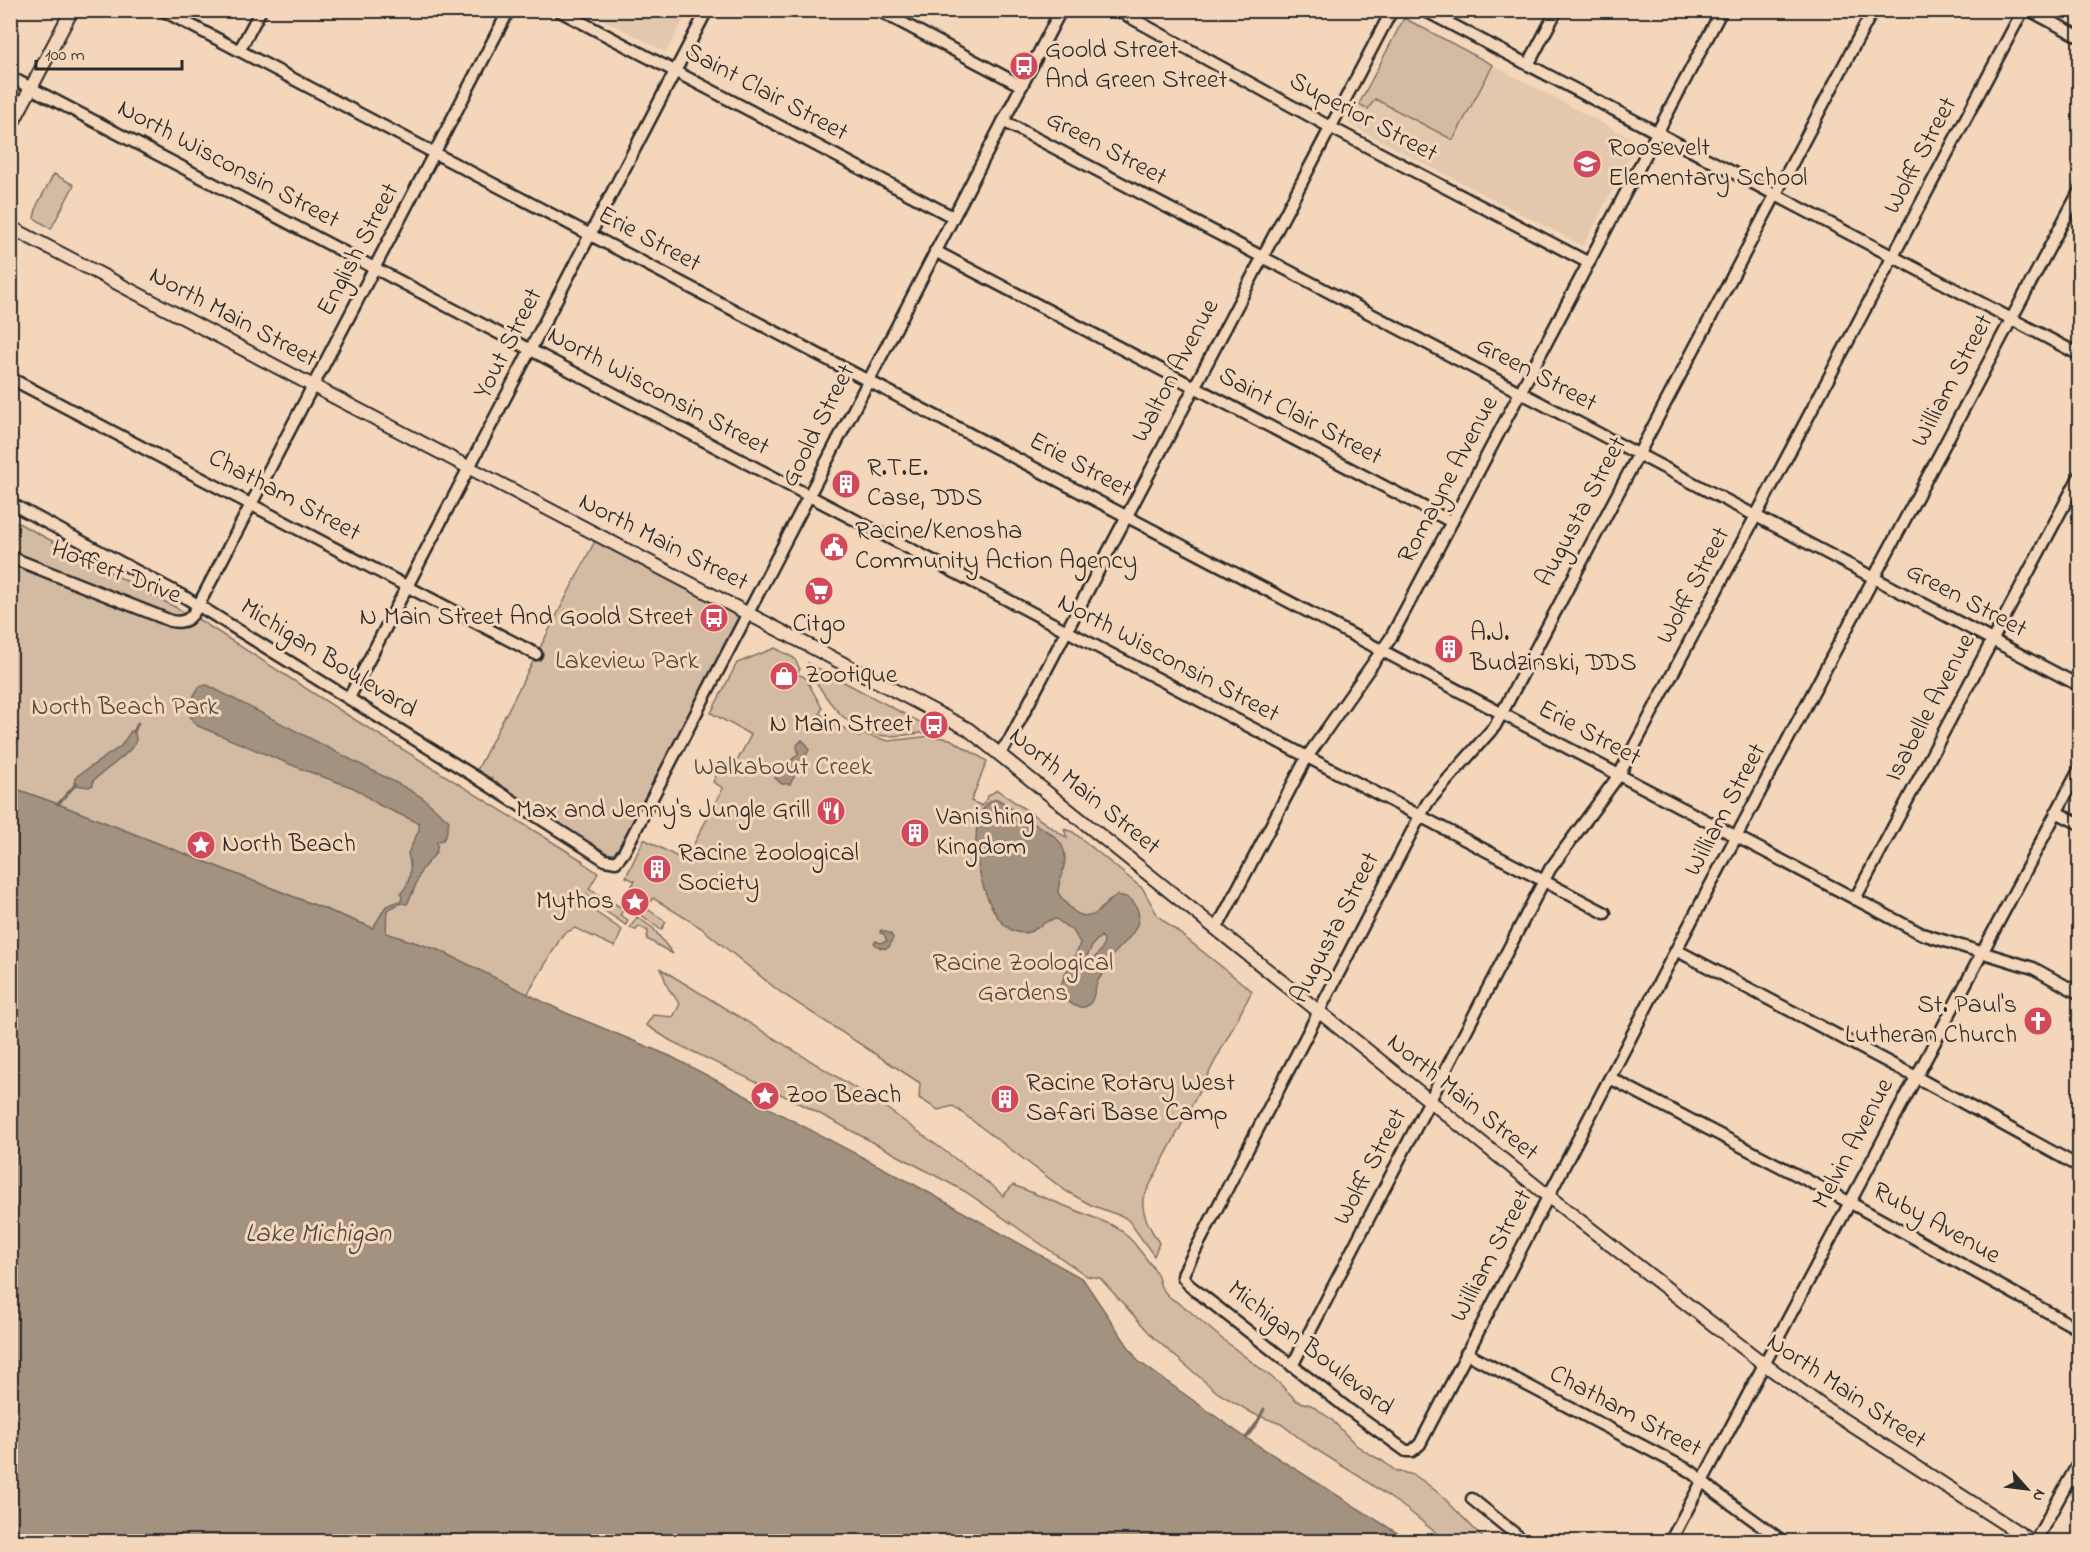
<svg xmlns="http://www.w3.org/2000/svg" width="2090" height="1552" font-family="'Indie Flower',sans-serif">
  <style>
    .built { fill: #e3c8ae }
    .green { fill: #d3baa2; stroke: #7f7266; stroke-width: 1.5 }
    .water { fill: #a49281; stroke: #74695f; stroke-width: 1.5; fill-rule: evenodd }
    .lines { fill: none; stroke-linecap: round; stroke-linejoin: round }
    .stream { stroke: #74695f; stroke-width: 3 }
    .minor-casing { stroke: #2b2b2b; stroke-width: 15 }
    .major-casing { stroke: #2b2b2b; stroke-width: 16 }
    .minor { stroke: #f4d6ba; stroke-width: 10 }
    .major { stroke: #f4d6ba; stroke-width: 12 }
    .labels { text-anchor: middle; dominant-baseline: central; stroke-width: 6; stroke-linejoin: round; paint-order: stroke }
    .poi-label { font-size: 26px; fill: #2b2b2b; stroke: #f4d6ba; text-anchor: start }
    .street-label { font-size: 26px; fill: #2b2b2b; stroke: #f4d6ba }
    .park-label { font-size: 26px; fill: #4d4843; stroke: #f4d6ba }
    .water-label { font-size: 27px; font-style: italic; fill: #494540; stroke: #f4d6ba }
  </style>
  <rect width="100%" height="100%" fill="#f4d6ba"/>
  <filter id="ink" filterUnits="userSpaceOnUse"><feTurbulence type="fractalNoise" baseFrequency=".0167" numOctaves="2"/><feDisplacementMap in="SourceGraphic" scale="12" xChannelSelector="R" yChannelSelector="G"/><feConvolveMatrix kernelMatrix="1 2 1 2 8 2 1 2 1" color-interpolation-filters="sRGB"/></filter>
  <g filter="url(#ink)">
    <path class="built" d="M587,11H688L666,52Z
      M1404,18L1638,142L1583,246L1349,124Z"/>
    <path class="green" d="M1404,18L1493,65L1453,140L1375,99L1368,109L1359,104Z
      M54,174L74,185L51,229L34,218L37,205Z
      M11,519L201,621L349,716L583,861L582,862L598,873L589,889L624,909L620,915L628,920L626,925L605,911L586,894L583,899L597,913L622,930L615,947L575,928L563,934L527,995L441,951L386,933L58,804L11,787Z
      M598,535L748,613L616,862L474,776Z
      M775,648L794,658L800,669L797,674L805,677L822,708L820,714L859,737L863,734L889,741L930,736L950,739L987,761L971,801L982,806L988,796L997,790L1067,838L1064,829L1073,832L1143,889L1158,916L1252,991L1143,1198C1141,1214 1151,1230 1159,1243L1154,1256L1129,1221L1124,1217L1091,1205L1066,1191L953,1106L938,1110L919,1098L920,1083L780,992L700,927L653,898L650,902L631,887L635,881L626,877L644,839L685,861L723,788L713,782L719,769L730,774L751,735L711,713L737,663Z
      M808,663L933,729L932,732C918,733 904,736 890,736C847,736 826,698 806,666Z
      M643,906L666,922L661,930L639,913Z
      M637,917L653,928L673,954L647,939L648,931L639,926L636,930L630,928Z
      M661,969L878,1102L995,1188L1003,1196L1013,1185L1112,1225L1123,1232L1133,1242L1152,1266L1157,1274L1161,1287L1169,1297L1186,1308L1221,1338L1279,1383L1297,1401L1311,1405L1332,1420L1356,1445L1371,1455L1381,1460L1396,1471L1414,1475L1426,1483L1442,1496L1486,1541H1446L1408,1510L1357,1475L1307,1444L1281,1424L1254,1414L1218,1393L1154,1338L1100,1278L1087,1276L966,1192L807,1107L671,1041L646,1025L653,1015L673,1017L680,1004L668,988Z"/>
    <path class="water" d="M207,685L406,788L423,798L449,821L446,835L443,840L437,841C440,857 426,860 420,873C416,884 413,894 407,904L401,903L387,910L386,933L441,951L564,1012L670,1056L915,1185L1083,1279L1138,1361L1246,1438L1410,1541H11V787L58,804L373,928L386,906L402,900L401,893C412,882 412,868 408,853L419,830V823L379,805L354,788L304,770L198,726C182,712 190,702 199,687Z
      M131,731H134C135,733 136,738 136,740C134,752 101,772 93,781V785L89,787L74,785L77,776L121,746Z
      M802,740L807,745L809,750L790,784H782L775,778C781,765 789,764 798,754L797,745Z
      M997,799C1006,803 1011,810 1019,815C1035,827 1064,833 1065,857C1065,870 1058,881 1058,893C1068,907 1081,924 1098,912C1104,906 1109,900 1117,895C1125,896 1132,898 1136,906C1146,926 1124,942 1113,955C1110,958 1109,963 1107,967C1105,972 1102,975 1099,979C1093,987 1096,1004 1084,1007C1075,1009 1066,1000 1061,994C1059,975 1076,961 1080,943L1074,932L1056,919C1040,919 1035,939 1014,931C979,917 958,807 997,799ZM1101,936L1104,939C1105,948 1097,956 1091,961L1087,956L1094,943Z
      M881,930L891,934L893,938L889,947C883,950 879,948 874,943L876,941L880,943L887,941L884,934L880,933Z"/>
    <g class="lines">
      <path class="stream" d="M134,732L138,723
        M58,804L77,783
        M1246,1438L1257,1423L1264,1409"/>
      <g class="minor-casing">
        <path id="minor" d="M162,10L1922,934L2033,968L2080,994
          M558,10L953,217
          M878,10L1022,86
          M1117,10L1330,127L1589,263
          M1424,10L2080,355
          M1873,10L1495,726L1428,802L1420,816L1184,1272L1183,1277L1190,1286L1348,1409L1406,1451H1412L1420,1444L1676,950L2080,190
          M2029,10L2080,37
          M239,51L261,10
          M1528,65L1557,10
          M10,77L1605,913
          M1003,121L2080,686
          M935,251L1452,522
          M10,378L536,654
          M10,503L183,596L474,776L605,860L616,862L624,852L1061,10
          M10,557L171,621C186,624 191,618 198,606L509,10
          M349,698L707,10
          M1000,752L1009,741L1392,10
          M2056,812L2080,824
          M1855,899L2080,475
          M1217,928L1307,757L1390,639L1722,10
          M1676,950L1916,1077L2080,1167
          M1610,1078L1849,1202L2080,1330
          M1466,1353L1692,1472L1715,1492L1784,1542
          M1292,1366L1550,869L1619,775L2023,10
          M1472,1499L1525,1542
          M1670,1542L2080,768
          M2035,1542L2080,1460"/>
      </g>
      <g class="major-casing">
        <path id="major" d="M10,128L72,10
          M10,227L968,729L1548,1196L1764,1364L1825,1408L2033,1542"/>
      </g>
      <use href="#minor" class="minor"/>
      <use href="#major" class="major"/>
    </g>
  </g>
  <defs>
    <g id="bus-disc" transform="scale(1.5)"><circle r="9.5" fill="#d1495b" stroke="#f4d6ba"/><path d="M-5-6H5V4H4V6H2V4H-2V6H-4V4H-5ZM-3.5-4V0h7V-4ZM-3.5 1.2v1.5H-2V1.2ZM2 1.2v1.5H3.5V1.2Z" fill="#fff"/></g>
    <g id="school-disc" transform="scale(1.5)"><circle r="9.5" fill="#d1495b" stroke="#f4d6ba"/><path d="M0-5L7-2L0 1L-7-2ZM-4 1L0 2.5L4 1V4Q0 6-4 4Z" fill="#fff"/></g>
    <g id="building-disc" transform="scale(1.5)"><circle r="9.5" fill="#d1495b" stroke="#f4d6ba"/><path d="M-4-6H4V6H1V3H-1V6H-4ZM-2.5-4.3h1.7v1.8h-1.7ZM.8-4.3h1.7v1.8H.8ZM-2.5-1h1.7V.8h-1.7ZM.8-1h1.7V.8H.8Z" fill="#fff"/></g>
    <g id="civic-disc" transform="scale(1.5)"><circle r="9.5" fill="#d1495b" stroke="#f4d6ba"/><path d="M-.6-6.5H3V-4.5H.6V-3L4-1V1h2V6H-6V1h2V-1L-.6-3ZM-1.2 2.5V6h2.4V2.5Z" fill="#fff"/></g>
    <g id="supermarket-disc" transform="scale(1.5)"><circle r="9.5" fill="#d1495b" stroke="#f4d6ba"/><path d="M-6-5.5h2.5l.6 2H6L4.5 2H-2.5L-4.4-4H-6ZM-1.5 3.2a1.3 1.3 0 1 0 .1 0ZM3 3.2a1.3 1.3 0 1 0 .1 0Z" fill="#fff"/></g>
    <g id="shop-disc" transform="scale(1.5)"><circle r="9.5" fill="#d1495b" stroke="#f4d6ba"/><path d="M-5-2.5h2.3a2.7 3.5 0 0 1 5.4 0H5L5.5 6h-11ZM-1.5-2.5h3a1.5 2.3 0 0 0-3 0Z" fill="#fff"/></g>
    <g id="restaurant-disc" transform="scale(1.5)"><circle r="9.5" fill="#d1495b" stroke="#f4d6ba"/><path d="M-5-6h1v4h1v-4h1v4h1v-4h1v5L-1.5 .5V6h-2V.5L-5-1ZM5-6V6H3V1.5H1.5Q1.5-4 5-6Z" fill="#fff"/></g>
    <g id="sight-disc" transform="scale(1.5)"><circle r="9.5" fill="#d1495b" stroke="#f4d6ba"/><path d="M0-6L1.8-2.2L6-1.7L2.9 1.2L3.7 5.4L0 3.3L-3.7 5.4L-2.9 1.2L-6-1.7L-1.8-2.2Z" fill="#fff"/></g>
    <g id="church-disc" transform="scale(1.5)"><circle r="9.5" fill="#d1495b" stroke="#f4d6ba"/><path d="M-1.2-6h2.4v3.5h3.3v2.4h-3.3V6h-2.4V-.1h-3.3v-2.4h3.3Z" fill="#fff"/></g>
  </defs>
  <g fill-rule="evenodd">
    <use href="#bus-disc" x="1024" y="66"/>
    <use href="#school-disc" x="1587" y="164"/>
    <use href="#building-disc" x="846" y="484"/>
    <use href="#civic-disc" x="834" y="547"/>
    <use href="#supermarket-disc" x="819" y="591"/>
    <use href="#bus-disc" x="714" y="618"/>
    <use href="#building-disc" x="1449" y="649"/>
    <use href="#shop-disc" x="784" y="676"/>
    <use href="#bus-disc" x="934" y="725"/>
    <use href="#restaurant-disc" x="831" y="811"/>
    <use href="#building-disc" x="915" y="833"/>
    <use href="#sight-disc" x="201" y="845"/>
    <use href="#building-disc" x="657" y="869"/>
    <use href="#sight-disc" x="635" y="902"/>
    <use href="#church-disc" x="2038" y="1021"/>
    <use href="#sight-disc" x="765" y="1096"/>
    <use href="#building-disc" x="1005" y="1099"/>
  </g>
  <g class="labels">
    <g class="poi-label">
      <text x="1045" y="51">Goold Street<tspan x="1045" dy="30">And Green Street</tspan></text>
      <text x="1608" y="149">Roosevelt<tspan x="1608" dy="30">Elementary School</tspan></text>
      <text x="867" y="469">R.T.E.<tspan x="867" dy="30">Case, DDS</tspan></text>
      <text x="855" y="532">Racine/Kenosha<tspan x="855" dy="30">Community Action Agency</tspan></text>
      <text x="693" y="618" text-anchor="end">N Main Street And Goold Street</text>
      <text x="819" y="625" text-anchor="middle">Citgo</text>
      <text x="1470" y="634">A.J.<tspan x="1470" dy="30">Budzinski, DDS</tspan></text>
      <text x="805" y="676">Zootique</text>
      <text x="913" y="725" text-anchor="end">N Main Street</text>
      <text x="810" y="811" text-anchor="end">Max and Jenny's Jungle Grill</text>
      <text x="936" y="818">Vanishing<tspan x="936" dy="30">Kingdom</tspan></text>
      <text x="222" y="845">North Beach</text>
      <text x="678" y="854">Racine Zoological<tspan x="678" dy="30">Society</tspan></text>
      <text x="614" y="902" text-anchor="end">Mythos</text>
      <text x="2017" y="1006" text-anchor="end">St. Paul's<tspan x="2017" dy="30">Lutheran Church</tspan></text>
      <text x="1026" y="1084">Racine Rotary West<tspan x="1026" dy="30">Safari Base Camp</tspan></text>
      <text x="786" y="1096">Zoo Beach</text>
    </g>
    <g class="street-label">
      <text transform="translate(766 93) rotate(28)">Saint Clair Street</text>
      <text transform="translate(1363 118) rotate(28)">Superior Street</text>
      <text transform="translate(1106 149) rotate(28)">Green Street</text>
      <text transform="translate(1921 156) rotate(-62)">Wolff Street</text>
      <text transform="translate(228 165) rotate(28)">North Wisconsin Street</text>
      <text transform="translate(649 240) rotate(28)">Erie Street</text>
      <text transform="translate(359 250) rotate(-62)">English Street</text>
      <text transform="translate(233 318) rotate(28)">North Main Street</text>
      <text transform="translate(509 344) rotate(-63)">Yout Street</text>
      <text transform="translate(1176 371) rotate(-62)">Walton Avenue</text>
      <text transform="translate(1536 375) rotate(28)">Green Street</text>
      <text transform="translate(1953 381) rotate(-62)">William Street</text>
      <text transform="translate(658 392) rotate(28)">North Wisconsin Street</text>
      <text transform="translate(1300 417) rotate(28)">Saint Clair Street</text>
      <text transform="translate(819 426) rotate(-63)">Goold Street</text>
      <text transform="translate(1080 466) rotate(28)">Erie Street</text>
      <text transform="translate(1449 480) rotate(-62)">Romayne Avenue</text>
      <text transform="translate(284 496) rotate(28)">Chatham Street</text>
      <text transform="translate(1582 512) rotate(-62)">Augusta Street</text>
      <text transform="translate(663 543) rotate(27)">North Main Street</text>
      <text transform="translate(116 573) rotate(21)">Hoffert Drive</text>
      <text transform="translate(1694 586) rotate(-62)">Wolff Street</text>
      <text transform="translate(1966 601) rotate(28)">Green Street</text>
      <text transform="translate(328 659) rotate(32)">Michigan Boulevard</text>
      <text transform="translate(1168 659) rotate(28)">North Wisconsin Street</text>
      <text transform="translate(1931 708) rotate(-62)">Isabelle Avenue</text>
      <text transform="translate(1589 734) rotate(28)">Erie Street</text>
      <text transform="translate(1084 792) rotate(39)">North Main Street</text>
      <text transform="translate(1726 810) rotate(-62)">William Street</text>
      <text transform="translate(1336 928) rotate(-63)">Augusta Street</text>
      <text transform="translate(1462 1098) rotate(39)">North Main Street</text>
      <text transform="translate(1854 1144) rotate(-62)">Melvin Avenue</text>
      <text transform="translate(1371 1167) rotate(-62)">Wolff Street</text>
      <text transform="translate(1936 1224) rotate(29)">Ruby Avenue</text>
      <text transform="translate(1492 1256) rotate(-62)">William Street</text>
      <text transform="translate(1310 1349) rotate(38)">Michigan Boulevard</text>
      <text transform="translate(1846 1392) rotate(34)">North Main Street</text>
      <text transform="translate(1625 1412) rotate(28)">Chatham Street</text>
    </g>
    <g class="park-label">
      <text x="627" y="662">Lakeview Park</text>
      <text x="125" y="708">North Beach Park</text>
      <text x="783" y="768">Walkabout Creek</text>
      <text x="1023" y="964">Racine Zoological<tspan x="1023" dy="30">Gardens</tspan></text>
    </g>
    <g class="water-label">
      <text x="318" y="1234">Lake Michigan</text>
    </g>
  </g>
  <rect width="2090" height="1552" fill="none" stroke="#f4d6ba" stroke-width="36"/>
  <rect x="18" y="18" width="2054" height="1516" fill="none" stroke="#2b2b2b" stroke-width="2" filter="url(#ink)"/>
  <g transform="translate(2027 1489) rotate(118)" stroke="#f4d6ba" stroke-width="4.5" paint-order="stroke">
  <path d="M0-4.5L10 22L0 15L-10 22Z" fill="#2b2b2b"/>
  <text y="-9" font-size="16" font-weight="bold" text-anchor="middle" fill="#2b2b2b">N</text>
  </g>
  <path d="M36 60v9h146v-9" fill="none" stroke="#2b2b2b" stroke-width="3"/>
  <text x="45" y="60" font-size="18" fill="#2b2b2b" stroke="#f4d6ba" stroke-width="4.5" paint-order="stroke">100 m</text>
</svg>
